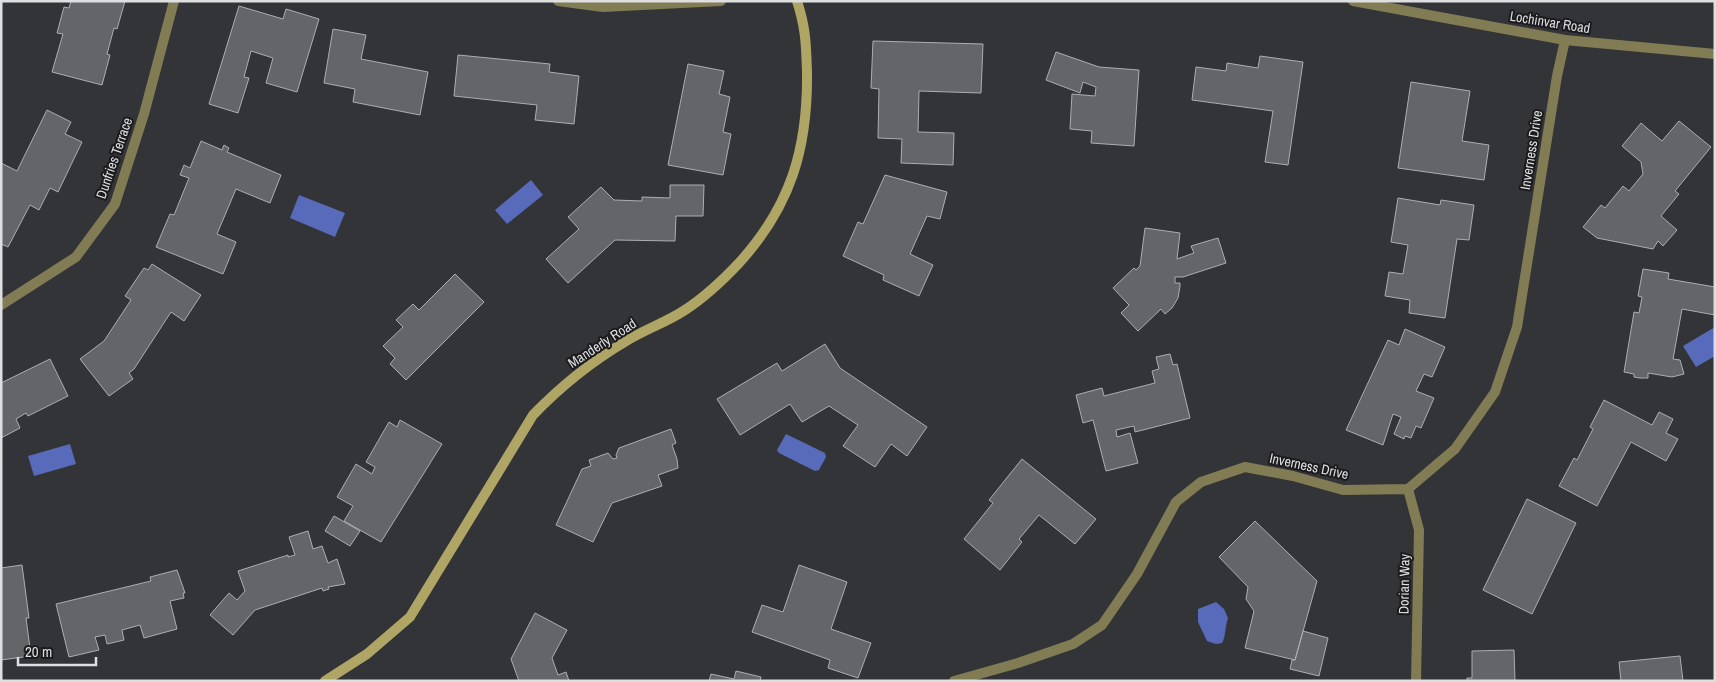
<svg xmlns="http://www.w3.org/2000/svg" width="1716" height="682" font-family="'Archivo Narrow',sans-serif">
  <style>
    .water { fill: #586bba }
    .building { fill: #646569; stroke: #acaeb2 }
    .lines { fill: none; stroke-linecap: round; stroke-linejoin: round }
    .street { stroke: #827c55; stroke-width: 10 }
    .secondary { stroke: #afa565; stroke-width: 10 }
    .labels { text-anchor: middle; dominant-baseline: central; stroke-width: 4; stroke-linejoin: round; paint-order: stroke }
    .street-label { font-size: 14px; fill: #dedfe1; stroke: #1b1b1d }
  </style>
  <rect width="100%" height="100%" fill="#333437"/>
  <path class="water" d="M531,180L543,195L507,224L495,210Z
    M299,195L345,213L335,237L290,218Z
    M1715,327V356L1696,367L1683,346Z
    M786,434L825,453L826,457L819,470L815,471L779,453L777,450Z
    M70,444L76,464L34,476L28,456Z
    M1216,602L1224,609L1228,618C1225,626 1226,636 1222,643L1216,644L1207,641L1198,622V609Z"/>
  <path class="building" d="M71,1H125L117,29L114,28L107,54L110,55L102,85L52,72L63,34L57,33L64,7L69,8Z
    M239,6L283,19L286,9L319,19L297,92L266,83L273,58L251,51L244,77L249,78L238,113L209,104Z
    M333,29L366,35L361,59L428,72L420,115L353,102L355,89L324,83Z
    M873,41L983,44L981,93L919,91L918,132L954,133L953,165L901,163L902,139L878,138L879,89L871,88Z
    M1056,52L1099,67L1139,70L1134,146L1091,143L1092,131L1070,129L1072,94L1095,96L1096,87L1083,82L1080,93L1046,80Z
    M458,55L550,64L549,72L579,76L574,124L535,120L537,105L454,96Z
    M1260,56L1303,62L1288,165L1265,162L1273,111L1192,100L1196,67L1226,71L1227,63L1258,68Z
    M688,64L724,71L719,94L730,97L723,132L731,134L723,175L668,165Z
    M1411,82L1470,91L1462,141L1489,145L1484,180L1398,168Z
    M47,110L71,122L65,134L82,142L58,192L50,188L39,210L30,205L8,247L1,244V163L17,171Z
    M1679,121L1711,147L1675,191L1679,194L1661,216L1677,230L1663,246L1658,241L1653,249L1597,238L1583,227L1601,205L1605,208L1623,186L1629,191L1643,174L1641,162L1622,146L1641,123L1662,141Z
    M201,141L222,150L224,145L229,148L227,152L281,175L270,203L236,189L217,234L236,242L223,274L156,247L170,214L174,215L189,178L180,175L184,165L190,168Z
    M885,175L947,192L940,219L927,216L910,254L933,265L919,296L883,280L884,275L843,256L858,222L863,224Z
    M670,185H704L703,216H676L675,241L615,240L568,283L546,259L579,229L568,217L601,187L614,200L642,201V197L670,198Z
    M1398,198L1440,205L1441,200L1474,205L1469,240L1457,239L1445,318L1409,313L1410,300L1385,296L1389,272L1403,274L1408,245L1391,242Z
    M1145,228L1180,233L1177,259L1194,253L1191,246L1218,238L1226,263L1183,277H1175V283H1180V286L1178,298L1172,308L1165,314L1161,309L1138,331L1121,313L1129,305L1113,288L1134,268L1136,270L1140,266Z
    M152,264L201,295L184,321L171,312L134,369L129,373L133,379L109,396L80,359L104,341L131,300L125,296L144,268L148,270Z
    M1643,269L1669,273L1668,279L1715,287V315L1682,309L1673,359L1680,360L1684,374L1672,377L1648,373V378H1640L1634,377V374L1624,372L1634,312L1639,313L1642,297L1638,296Z
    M455,274L484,302L406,380L390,364L395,358L383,346L403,327L396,320L413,304L419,310Z
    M1405,329L1445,347L1432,377L1424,374L1416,391L1434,398L1421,428L1416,426L1411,438L1405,436L1404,439L1394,434L1401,417L1393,414L1383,445L1346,430L1388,340L1399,345Z
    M825,344L840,368L927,427L907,456L891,444L875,467L843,446L858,425L829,406L802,422L790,404L740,435L717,399L777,363L782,371Z
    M1170,354L1173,365L1177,364L1190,418L1135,432L1134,426L1116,430L1117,437L1130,433L1138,463L1106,471L1093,420L1083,423L1076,395L1102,388L1104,396L1155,383L1152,371L1159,369L1156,357Z
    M50,359L68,396L28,416L26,413L16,419L20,428L1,438V383Z
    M1604,400L1652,425L1659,412L1673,419L1666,433L1678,439L1666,461L1631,442L1597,506L1559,486L1574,458L1577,460L1593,429L1590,427Z
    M400,420L442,444L381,542L344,521L353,506L337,497L356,464L372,474L375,467L366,462L389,422L397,427Z
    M671,429L676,443L672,445L677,459L678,468L658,475L662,486L612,503L593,542L556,525L582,469L591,466L589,460L608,453L613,459L617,458L616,455L619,448Z
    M1022,459L1096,519L1075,544L1039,515L1019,539L1022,542L1000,570L964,539L993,503L989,500Z
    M1527,499L1576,523L1532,614L1483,590Z
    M334,516L360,531L350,546L325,531Z
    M1255,521L1317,581L1295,660L1245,648L1254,611L1246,599L1248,587L1219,557Z
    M308,531L313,549L322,546L328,563L337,559L345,584L328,587L329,589L323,591L322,588L255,610L233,635L210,615L229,593L237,600L245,591L238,571L288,555V557L295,555L289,537Z
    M22,565L29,618H26L31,656L1,660V568Z
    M799,565L847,582L831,629L871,643L858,678L828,668L830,660L752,632L762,605L783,612Z
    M177,570L185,593H183L184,598L170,601L177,629L144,638L140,625L122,630L124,640L107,644L105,635L95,637L99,650L69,657L56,604L151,581L150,577Z
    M535,613L567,630L552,658L558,675L566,672L569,681H519L511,659Z
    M1303,631L1328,638L1319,676L1290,669L1292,660H1295Z
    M1514,650L1515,681H1467V678H1472V651Z
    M1680,656L1683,681H1621L1619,662Z
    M736,671L761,677L760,681H709L711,674L734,679Z"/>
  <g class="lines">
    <path class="street" d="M558,1L603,7L721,1
      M1353,1L1565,40L1715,54
      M1,305L76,257L115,204L144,114L174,1
      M1408,489L1419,530L1416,681
      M954,681L1018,663L1073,644L1102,625L1137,574L1176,502L1201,482L1245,467L1293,476L1343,490L1408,489L1455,449L1495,392L1517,327L1557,76L1565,40"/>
    <path class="secondary" d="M325,681L367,654L410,617L533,415C562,385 592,361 628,340C646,329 667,322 685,310C705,297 723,280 739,263C791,206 808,148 807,72C806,44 806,29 797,1"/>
  </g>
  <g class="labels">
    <g class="street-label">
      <text transform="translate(1550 22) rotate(9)">Lochinvar Road</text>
      <text transform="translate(1531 150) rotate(-81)">Inverness Drive</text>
      <text transform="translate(114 158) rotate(-71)">Dunfries Terrace</text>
      <text transform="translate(602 343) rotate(-33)">Manderly Road</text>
      <text transform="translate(1309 466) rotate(12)">Inverness Drive</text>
      <text transform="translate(1404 584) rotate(-89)">Dorian Way</text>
    </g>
  </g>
  <rect width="1716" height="682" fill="none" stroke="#dedfe1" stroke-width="5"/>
  <path d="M18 657v8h78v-8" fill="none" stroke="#dedfe1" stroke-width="2.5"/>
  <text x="25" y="657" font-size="15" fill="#dedfe1" stroke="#1b1b1d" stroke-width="4" paint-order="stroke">20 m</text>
</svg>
